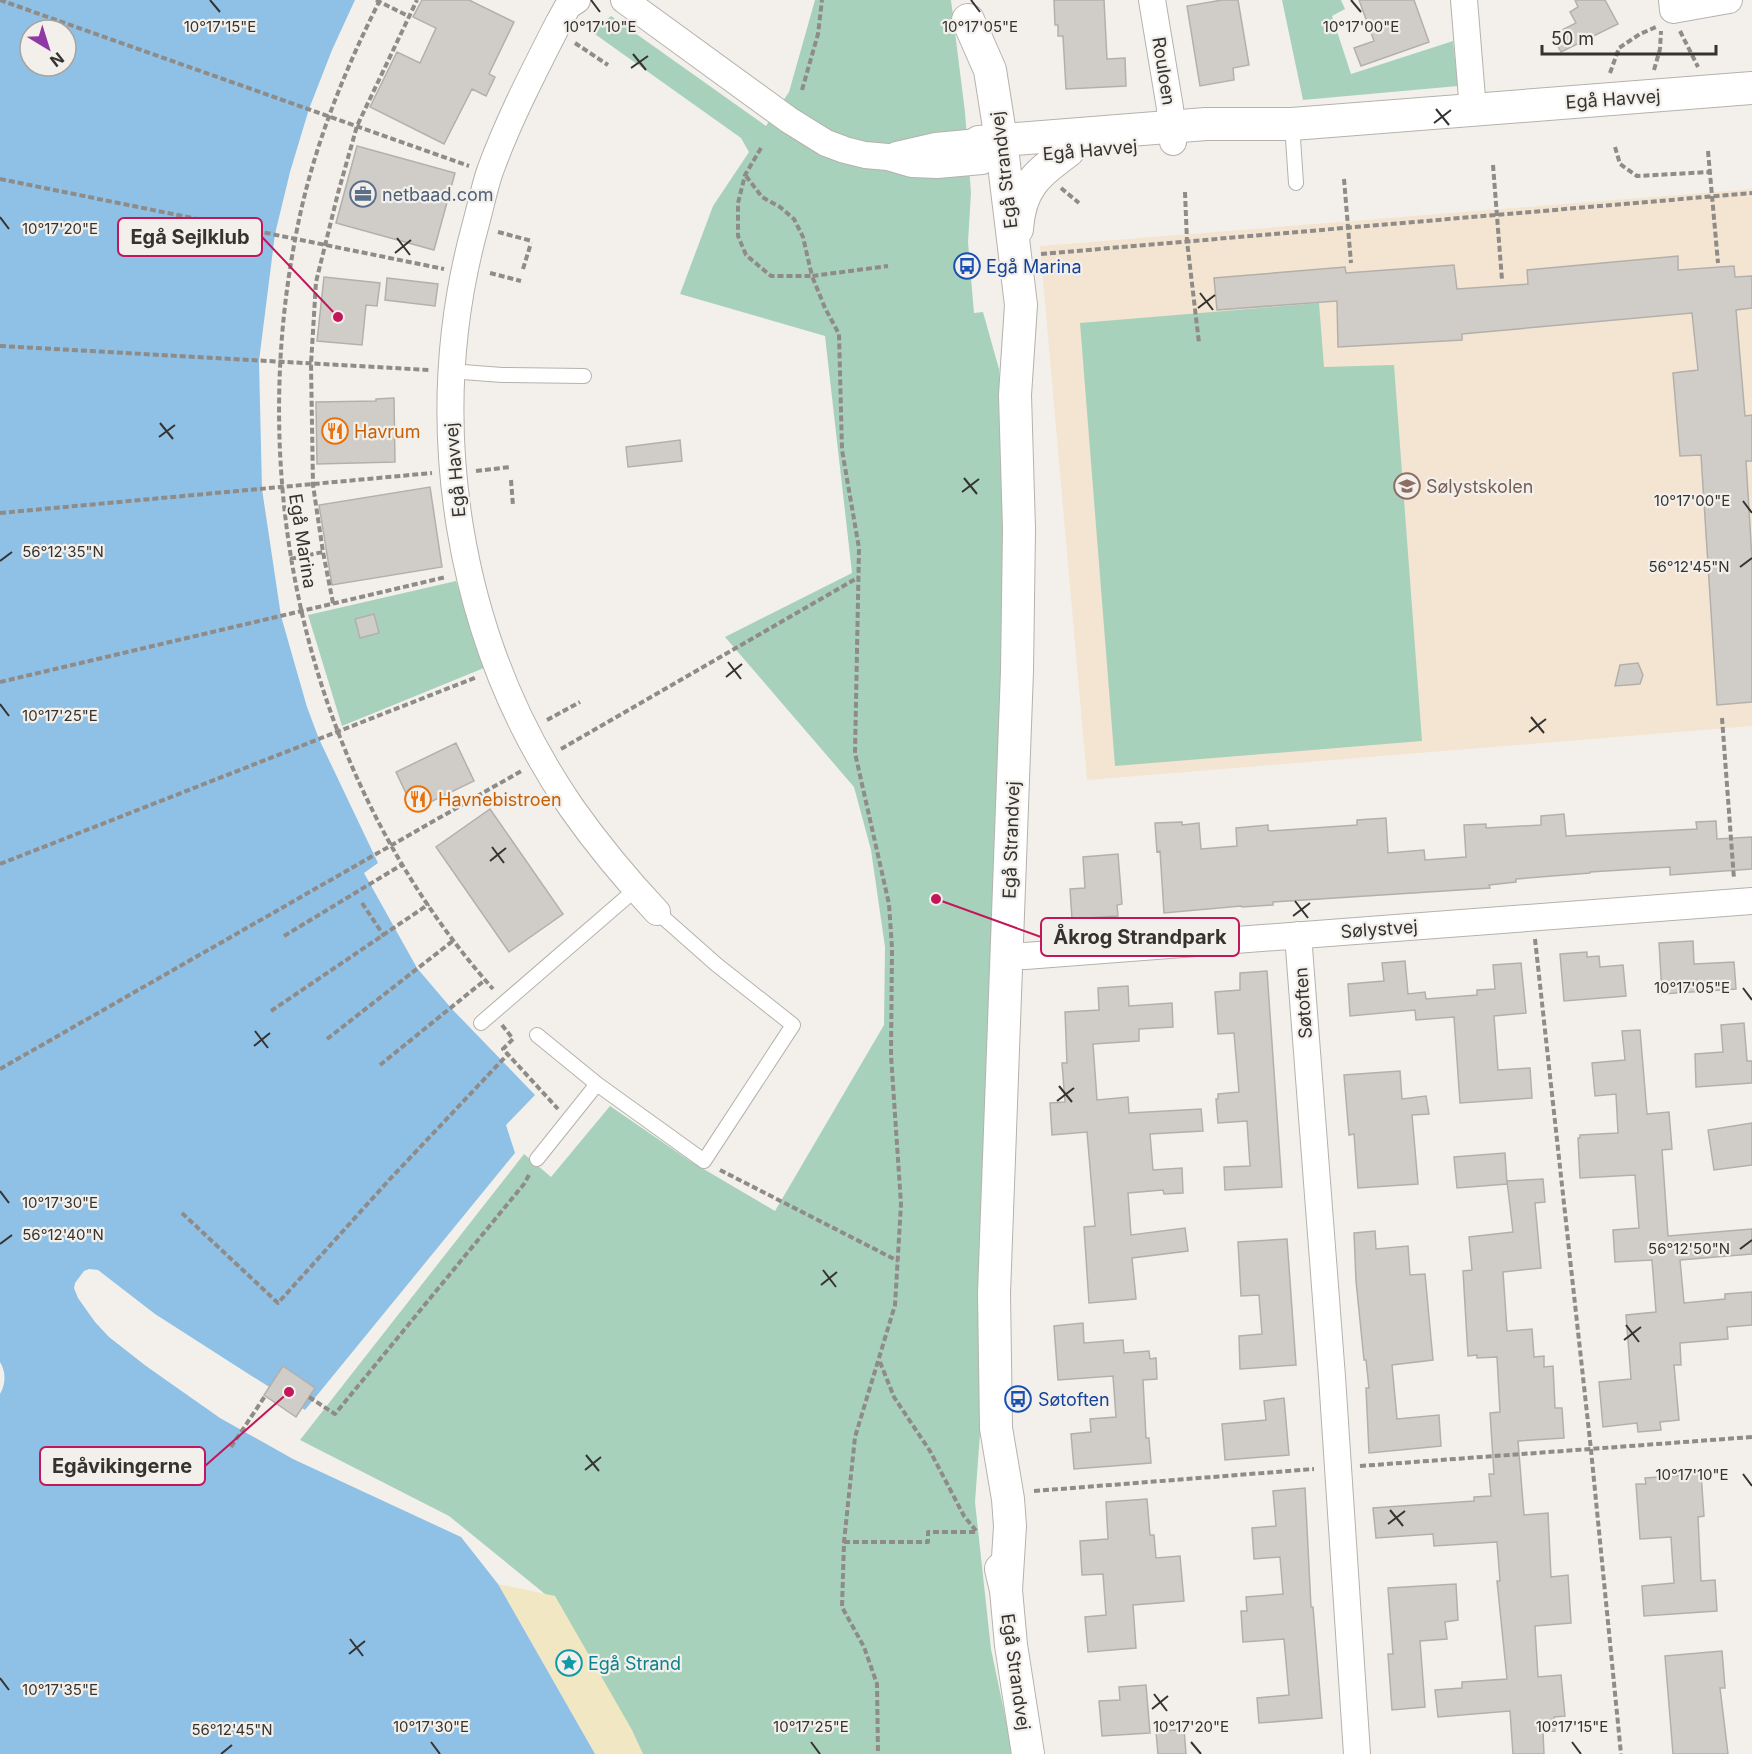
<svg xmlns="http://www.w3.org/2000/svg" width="1752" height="1754" font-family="Inter,sans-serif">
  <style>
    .education { fill: #f3e5d1 }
    .green { fill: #a8d1bc }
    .sand { fill: #f1e7c2 }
    .water { fill: #8fc0e5; fill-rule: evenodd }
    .building { fill: #d0cdc8; stroke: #b3b0ab; stroke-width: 1.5 }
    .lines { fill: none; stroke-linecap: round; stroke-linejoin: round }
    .service-casing { stroke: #b5b2ad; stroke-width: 16 }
    .minor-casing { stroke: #b5b2ad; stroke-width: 28 }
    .tertiary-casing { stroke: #b5b2ad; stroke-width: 34 }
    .path { stroke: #8e8b88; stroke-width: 4; stroke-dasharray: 6 3; stroke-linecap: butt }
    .service { stroke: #fff; stroke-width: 14 }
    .minor { stroke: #fff; stroke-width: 26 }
    .tertiary { stroke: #fff; stroke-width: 32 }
    .ticks { fill: none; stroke: #353331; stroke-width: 2 }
    .labels { text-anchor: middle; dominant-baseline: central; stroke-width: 4.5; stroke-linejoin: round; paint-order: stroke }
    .street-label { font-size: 18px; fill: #353331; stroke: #f3f0eb }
    .service-label { font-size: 18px; fill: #4e5e75; stroke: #f3f0eb; text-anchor: start }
    .transit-label { font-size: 18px; fill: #164399; stroke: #f3f0eb; text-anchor: start }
    .food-label { font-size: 18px; fill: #c56008; stroke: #f3f0eb; text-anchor: start }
    .education-label { font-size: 18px; fill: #785e54; stroke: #f3f0eb; text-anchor: start }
    .culture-label { font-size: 18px; fill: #0d838f; stroke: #f3f0eb; text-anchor: start }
    .ticks-label { font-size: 15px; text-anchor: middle; fill: #353331; stroke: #f3f0eb; stroke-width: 4.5; stroke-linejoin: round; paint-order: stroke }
    .leader { fill: none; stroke: #c2185b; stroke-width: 2 }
    .callout-dot { fill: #c2185b; stroke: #f3f0eb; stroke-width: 2 }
    .callout { fill: #f3f0eb; stroke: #c2185b; stroke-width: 2 }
    .callout-label { font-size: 20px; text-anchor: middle; font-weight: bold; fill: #353331 }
  </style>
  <rect width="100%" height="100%" fill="#f3f0eb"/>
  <path class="education" d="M1752,189V726L1087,780L1040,246Z"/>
  <path class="green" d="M815,0H951L965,112L971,193L968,242L974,313L983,312L999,369L1003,455L1004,601L979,1326L981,1420L975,1502L991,1649L1013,1754H633L561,1607L449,1516L300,1440L524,1154L551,1177L610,1106L690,1161L775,1211L884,1025L885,947L871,850L854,787L725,637L852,573L825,336L680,294L713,206L749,152L741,138L592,32L611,16L766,126L789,92Z
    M1282,0H1341L1345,9L1332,16L1351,74L1453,41L1458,86L1303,100Z
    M1319,303L1324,367L1394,365L1422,741L1115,766L1080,323Z
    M456,581L484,668L342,726L308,615Z"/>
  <path class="sand" d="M498,1584L555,1596L632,1730L643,1754H595Z"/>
  <path class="water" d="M0,0H355L332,50L309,109L290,172L275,234L259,361L262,489L281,616L307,707L319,739L378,863L364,873L417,968L451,1008L535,1095L506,1125L515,1153L305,1410L155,1314L98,1270L89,1269L84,1271L75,1283L74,1288L78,1298L95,1322L109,1337L146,1366L220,1418L293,1459L461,1537L498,1584L595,1754H0V1394C6,1383 6,1372 0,1362ZM30,30H66V66H30Z"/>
  <path class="building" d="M422,0H469L514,22L489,74L495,77L486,96L472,89L444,144L370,107L397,52L420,63L436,28L413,17Z
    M1054,0H1104L1107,59L1125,58L1126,86L1066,89L1063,36H1058V25H1055Z
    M1222,0H1238L1249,65L1233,68L1234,80L1200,86L1187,6Z
    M1359,0H1414L1429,42L1361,66L1354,48L1374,41Z
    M1575,0H1605L1618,24L1561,52L1552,35L1576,23L1570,12L1578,7Z
    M357,146L455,173L434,250L336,223Z
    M1678,256V270L1734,266L1735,277L1752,276V308L1736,310L1745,416L1752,415V461H1746L1752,559V702L1717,705L1701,455L1680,456L1673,373L1698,370L1692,313L1462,334V340L1338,347L1337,301L1217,310L1214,278L1345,267L1346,273L1454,265L1457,289L1528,284L1527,270Z
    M324,277L380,283L377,306L366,305L362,345L317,341Z
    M387,278L438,284L435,306L385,300Z
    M394,398L395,462L317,464L316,402L376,401V399Z
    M680,440L682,461L628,467L626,447Z
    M430,487L442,567L332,585L319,505Z
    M374,614L379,633L360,638L355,619Z
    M1638,663L1643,675L1640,684L1615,686L1620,665Z
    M456,743L474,781L414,810L396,772Z
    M490,809L563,914L509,952L436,847Z
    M1564,814L1566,836L1697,829L1696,822L1716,821L1717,839L1752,837V869L1670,875V867L1590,872V873L1516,879V882L1489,885L1490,888L1273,902V905L1242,907L1241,906L1164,913L1160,851L1157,852L1155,823L1182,822V825L1199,823L1201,849L1237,846L1236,828L1268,825V830L1270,831L1357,825V820L1386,818L1388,853L1424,850L1425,860L1466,857L1464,825L1486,824V828L1541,825V816Z
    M1118,854L1122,904L1117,905L1118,916L1072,919L1070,889L1085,888L1083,857Z
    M1693,941L1694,964L1734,962L1736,989L1662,994L1659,943Z
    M1587,952V957L1599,956L1600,967L1623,965L1626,996L1564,1001L1560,954Z
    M1405,961L1408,994L1425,992L1426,999L1477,995V990L1495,989L1493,965L1521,963L1526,1013L1494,1016L1498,1070L1530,1068L1532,1098L1460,1103L1454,1017L1416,1020L1415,1010L1350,1016L1348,984L1384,981L1382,963Z
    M1267,971L1282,1187L1225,1190L1224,1167L1250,1166L1247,1121L1218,1123L1216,1099H1218V1094L1239,1092L1234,1033L1218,1034L1215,992L1240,990V973Z
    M1128,986L1129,1006L1172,1003L1173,1027L1139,1029V1041L1093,1044L1097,1100L1128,1097L1129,1113L1201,1109L1203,1131L1150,1134L1153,1170L1182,1168L1183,1193L1164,1194L1163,1190L1128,1193L1131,1235L1185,1228L1188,1251L1132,1258L1136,1299L1089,1303L1084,1227L1095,1226L1087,1132L1052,1135L1050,1103L1065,1102L1062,1063H1067L1065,1012L1099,1010L1098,988Z
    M1744,1023L1747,1061H1752V1083L1696,1087L1695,1054L1723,1052L1721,1025Z
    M1640,1030L1647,1114L1669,1112L1672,1149L1662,1150L1668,1236L1752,1229V1254L1680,1260L1684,1303L1725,1299V1294L1752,1292V1325L1727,1327L1728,1339L1680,1343L1681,1365H1674L1679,1420L1660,1422L1661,1430L1638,1432L1637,1423L1603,1427L1599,1382L1631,1379L1626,1315L1656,1312L1652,1260L1615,1262L1613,1230L1639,1228L1635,1175L1580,1178L1578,1138H1580V1135L1618,1133L1616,1094L1595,1096L1592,1063L1625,1060L1622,1031Z
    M1400,1071L1402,1099L1426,1096L1429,1114L1412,1115L1418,1184L1358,1188L1354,1134L1349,1135L1344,1075Z
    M1752,1123V1165L1714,1170L1708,1130Z
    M1505,1153L1507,1184L1457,1188L1454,1157Z
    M1543,1179L1545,1202L1535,1203L1541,1268L1503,1272L1507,1331L1532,1329L1534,1357L1544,1356V1367L1553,1366L1555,1408H1562L1564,1438L1518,1441L1524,1515L1548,1513L1551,1577L1568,1575L1571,1623L1535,1626L1538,1677L1561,1675L1565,1716L1554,1717L1555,1731L1543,1732L1544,1754H1513L1510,1711L1438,1717L1435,1690L1462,1688V1682L1507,1679L1497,1581H1500L1497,1542L1434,1546L1433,1534L1376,1538L1373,1508L1474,1501V1497L1491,1496L1489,1474H1494L1490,1413L1500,1412L1497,1357L1477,1358V1355L1468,1356L1463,1271L1472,1270L1469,1237L1513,1232L1507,1181Z
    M1375,1231L1376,1249L1408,1246L1410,1275L1425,1274L1433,1360L1392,1365L1397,1419L1439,1415L1441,1446L1369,1453L1366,1388H1369L1366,1360H1364L1356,1281L1354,1233Z
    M1287,1239L1296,1365L1240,1369L1239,1336L1262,1334L1259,1295L1241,1296L1238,1242Z
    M1083,1323L1084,1343L1123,1340L1124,1353L1149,1351L1150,1359L1156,1358L1157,1379L1143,1380L1146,1438H1149L1151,1463L1074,1469L1071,1434L1091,1432L1090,1419L1116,1417L1113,1376L1058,1380L1054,1326Z
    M283,1366L315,1388L296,1417L264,1395Z
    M1284,1398L1289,1455L1225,1460L1222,1424L1266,1420L1264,1401Z
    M1701,1474L1704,1516L1698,1517L1701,1581L1715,1580L1717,1611L1644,1616L1642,1586L1674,1583L1671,1537L1640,1539L1636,1484H1646L1645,1478Z
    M1305,1488L1311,1607H1313L1322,1718L1259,1723L1257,1698L1289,1695L1284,1639L1243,1642L1241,1611H1247L1246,1597L1283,1594L1280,1557L1254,1559L1252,1528L1276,1526L1273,1491Z
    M1147,1499L1150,1535H1154L1156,1558L1180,1556L1184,1601L1133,1605L1136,1648L1088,1652L1085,1617L1106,1615L1103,1574L1082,1575L1080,1541L1108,1539L1106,1502Z
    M1456,1584L1458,1620L1445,1622L1447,1639L1420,1641L1425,1707L1392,1710L1388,1654H1393L1388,1588Z
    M1722,1651L1725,1688H1720L1728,1754H1673L1665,1656Z
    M1146,1685L1150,1733L1102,1736L1099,1701L1120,1700L1119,1687Z
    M1184,1729L1186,1754H1158L1156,1732Z"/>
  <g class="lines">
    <g class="service-casing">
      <path id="service" d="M1292,124L1296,183
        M450,371L502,375L584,376
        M481,1023L636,889
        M537,1035L597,1084L704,1161L793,1025L717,965L657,912
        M537,1159L597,1084"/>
    </g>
    <g class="minor-casing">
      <path id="minor" d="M577,0L568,6L559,22C534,71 509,119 490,171C484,189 480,209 475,227C422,422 456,639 571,807C597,844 626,879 657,912
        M624,0L789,120L826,143L845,150L865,155L888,157L912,164L937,165L982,161
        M1152,0L1170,108L1173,142
        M1464,0L1473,110
        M1672,0L1673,10L1729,0
        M897,155L936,146L979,142
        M1298,935L1332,1377L1357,1754
        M1007,955L1025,956L1752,901"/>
    </g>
    <g class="tertiary-casing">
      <path id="tertiary" d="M968,20L990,70L1001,140L1021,305L1015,395L1019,529L1017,671L994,1293L996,1428L1008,1499L1010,1526L1006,1590
        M979,142L1206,124H1292L1752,88
        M1017,229C1020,187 1036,175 1068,151
        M1001,1569L1006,1590L1011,1645L1028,1754"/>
    </g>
    <path class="path" d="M0,0L469,166
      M376,0L408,16
      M380,0C342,75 310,156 295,240C245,503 313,786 493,989
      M1680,31L1698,67
      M575,43L608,65
      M1654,70L1660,49L1661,31
      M1610,73L1619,48L1640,34L1656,27
      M802,90L818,34L822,0
      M1615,147L1620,164L1637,176L1710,172
      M761,148L745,175L738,203V236L746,255L771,276H812L825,308L839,334L842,450L859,548L855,753L889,904L892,948L891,1055L901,1204L895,1305L855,1437L844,1542L842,1607L864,1647L877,1684L878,1754
      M1708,151L1718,263
      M1493,165L1502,280
      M746,176L762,197L780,207L794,219L803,237L812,276L888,266
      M0,179L444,269
      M1344,179L1351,263
      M1061,188L1079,203
      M1185,192L1187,241L1199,343
      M498,232L532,241
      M1041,254L1752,193
      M523,269L531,243
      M490,273L521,281
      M0,346L429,370
      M476,471L510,467
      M511,480L513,506
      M0,513L432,473
      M290,559L323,552
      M333,603L323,552L313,485L311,364L316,282L338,193L357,126L417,0
      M0,682L446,577
      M1722,718L1734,879
      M547,720L580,702
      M561,749L859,577
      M0,864L477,677
      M362,903L384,936
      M284,936L403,864
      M1535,939L1591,1450L1621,1754
      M271,1011L429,904
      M502,1025L513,1039L503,1049L558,1109
      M327,1039L454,940
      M380,1065L485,980
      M0,1069L523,770
      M720,1170L898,1261
      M182,1213L278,1303L390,1179L508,1054
      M880,1362L894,1397L930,1451L964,1516L977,1532
      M309,1397L335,1414L524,1184L529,1175
      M231,1447L265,1396
      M1360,1466L1752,1437
      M1034,1491L1314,1469
      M844,1542H928V1532H976"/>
    <use href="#service" class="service"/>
    <use href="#minor" class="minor"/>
    <use href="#tertiary" class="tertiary"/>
  </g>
  <path class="ticks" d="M210,0L220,12M591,0L600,12M971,0L980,12M1351,0L1361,12M633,54L646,70M631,68L648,56M1436,109L1449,125M1434,123L1451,110M0,217L9,229M397,238L410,255M395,253L411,240M1200,293L1213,310M1198,308L1215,295M160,423L173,439M159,437L175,425M964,478L977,494M962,492L979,479M1743,501L1752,513M0,561L12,552M1740,567L1752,558M728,662L741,679M726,677L742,664M0,704L9,716M1531,717L1544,733M1529,732L1546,719M492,847L504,863M490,861L506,848M1295,901L1308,918M1293,916L1310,903M1743,988L1752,1000M255,1031L268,1048M254,1046L270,1033M1059,1086L1072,1102M1057,1101L1074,1088M0,1191L9,1203M0,1244L12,1235M1740,1249L1752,1240M823,1270L836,1287M821,1285L837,1272M1626,1325L1639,1342M1624,1340L1641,1327M586,1455L599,1471M585,1470L601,1457M1743,1474L1752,1486M1390,1510L1403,1526M1388,1524L1405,1511M350,1639L363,1656M349,1654L365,1641M0,1678L9,1690M1154,1694L1167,1711M1152,1709L1168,1696M431,1742L440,1754M811,1742L820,1754M1191,1742L1201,1754M1572,1742L1581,1754M221,1754L232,1745"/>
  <defs>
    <g id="office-ring" transform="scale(1.35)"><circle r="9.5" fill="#f3f0eb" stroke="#5c6f8a" stroke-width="1.5"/><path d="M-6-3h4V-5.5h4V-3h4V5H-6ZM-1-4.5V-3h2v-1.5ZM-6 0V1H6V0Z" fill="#5c6f8a"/></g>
    <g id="bus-ring" transform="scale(1.35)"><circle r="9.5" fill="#f3f0eb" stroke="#1a4fb4" stroke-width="1.5"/><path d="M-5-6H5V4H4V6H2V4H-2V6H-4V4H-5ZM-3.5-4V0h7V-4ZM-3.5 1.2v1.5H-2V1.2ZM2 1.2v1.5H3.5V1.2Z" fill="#1a4fb4"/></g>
    <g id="restaurant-ring" transform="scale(1.35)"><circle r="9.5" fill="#f3f0eb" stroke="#e8710a" stroke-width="1.5"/><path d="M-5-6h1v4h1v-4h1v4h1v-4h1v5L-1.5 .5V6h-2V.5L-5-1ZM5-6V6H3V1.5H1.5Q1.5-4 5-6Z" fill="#e8710a"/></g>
    <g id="school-ring" transform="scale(1.35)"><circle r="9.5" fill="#f3f0eb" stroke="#8d6e63" stroke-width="1.5"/><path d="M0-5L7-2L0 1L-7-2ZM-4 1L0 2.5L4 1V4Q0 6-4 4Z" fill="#8d6e63"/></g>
    <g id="sight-ring" transform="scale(1.35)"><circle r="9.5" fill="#f3f0eb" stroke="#0f9aa8" stroke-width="1.5"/><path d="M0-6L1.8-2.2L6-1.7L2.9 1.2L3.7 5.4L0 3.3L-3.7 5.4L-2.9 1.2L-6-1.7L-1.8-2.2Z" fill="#0f9aa8"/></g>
  </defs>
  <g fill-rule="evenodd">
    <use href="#office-ring" x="363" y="194"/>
    <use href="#bus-ring" x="967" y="266"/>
    <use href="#restaurant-ring" x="335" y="431"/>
    <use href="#school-ring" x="1407" y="486"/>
    <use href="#restaurant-ring" x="418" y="799"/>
    <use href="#bus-ring" x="1018" y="1399"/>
    <use href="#sight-ring" x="569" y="1663"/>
  </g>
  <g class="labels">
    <g class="street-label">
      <text transform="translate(1164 71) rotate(81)">Rouloen</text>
      <text transform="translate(1613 99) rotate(-4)">Egå Havvej</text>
      <text transform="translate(1090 150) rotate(-5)">Egå Havvej</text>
      <text transform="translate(1004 170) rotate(-97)">Egå Strandvej</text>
      <text transform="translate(455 470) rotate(-95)">Egå Havvej</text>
      <text transform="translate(303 541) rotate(81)">Egå Marina</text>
      <text transform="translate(1011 840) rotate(-88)">Egå Strandvej</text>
      <text transform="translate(1379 929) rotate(-4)">Sølystvej</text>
      <text transform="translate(1303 1003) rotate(-94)">Søtoften</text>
      <text transform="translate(1016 1672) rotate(82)">Egå Strandvej</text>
    </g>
    <g class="service-label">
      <text x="382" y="194">netbaad.com</text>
    </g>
    <g class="transit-label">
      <text x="986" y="266">Egå Marina</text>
      <text x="1038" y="1399">Søtoften</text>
    </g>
    <g class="food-label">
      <text x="354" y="431">Havrum</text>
      <text x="438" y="799">Havnebistroen</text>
    </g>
    <g class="education-label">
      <text x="1426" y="486">Sølystskolen</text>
    </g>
    <g class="culture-label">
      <text x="588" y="1663">Egå Strand</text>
    </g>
  </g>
  <g class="ticks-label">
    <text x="220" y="32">10°17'15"E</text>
    <text x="600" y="32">10°17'10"E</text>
    <text x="980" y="32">10°17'05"E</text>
    <text x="1361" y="32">10°17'00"E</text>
    <text x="60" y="234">10°17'20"E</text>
    <text x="1692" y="506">10°17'00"E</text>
    <text x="63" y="557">56°12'35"N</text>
    <text x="1689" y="572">56°12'45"N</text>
    <text x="60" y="721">10°17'25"E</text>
    <text x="1692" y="993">10°17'05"E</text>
    <text x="60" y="1208">10°17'30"E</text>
    <text x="63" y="1240">56°12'40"N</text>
    <text x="1689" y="1254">56°12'50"N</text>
    <text x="1692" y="1480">10°17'10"E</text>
    <text x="60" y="1695">10°17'35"E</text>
    <text x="431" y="1732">10°17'30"E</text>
    <text x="811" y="1732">10°17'25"E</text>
    <text x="1191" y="1732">10°17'20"E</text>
    <text x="1572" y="1732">10°17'15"E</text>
    <text x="232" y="1735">56°12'45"N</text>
  </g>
  <path class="leader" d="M338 317L262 237M936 899L1041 937M289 1392L205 1466"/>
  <g class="callout-dot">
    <circle cx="338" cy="317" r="6"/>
    <circle cx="936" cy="899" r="6"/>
    <circle cx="289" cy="1392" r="6"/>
  </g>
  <g class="callout">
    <rect x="118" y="218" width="144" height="38" rx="6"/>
    <rect x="1041" y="918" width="198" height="38" rx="6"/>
    <rect x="40" y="1447" width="165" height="38" rx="6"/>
  </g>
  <g class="callout-label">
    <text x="190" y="244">Egå Sejlklub</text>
    <text x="1140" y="944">Åkrog Strandpark</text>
    <text x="122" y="1473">Egåvikingerne</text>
  </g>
  <g transform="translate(48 48) rotate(142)"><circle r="28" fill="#f3f0eb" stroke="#a7a4a1" stroke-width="1.5"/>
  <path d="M0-4.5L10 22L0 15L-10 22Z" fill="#8f39a6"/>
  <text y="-9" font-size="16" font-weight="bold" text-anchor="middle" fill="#353331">N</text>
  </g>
  <path d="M1542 45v9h174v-9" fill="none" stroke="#353331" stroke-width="3"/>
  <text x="1551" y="45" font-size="18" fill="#353331" stroke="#f3f0eb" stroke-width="4.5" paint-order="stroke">50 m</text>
</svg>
